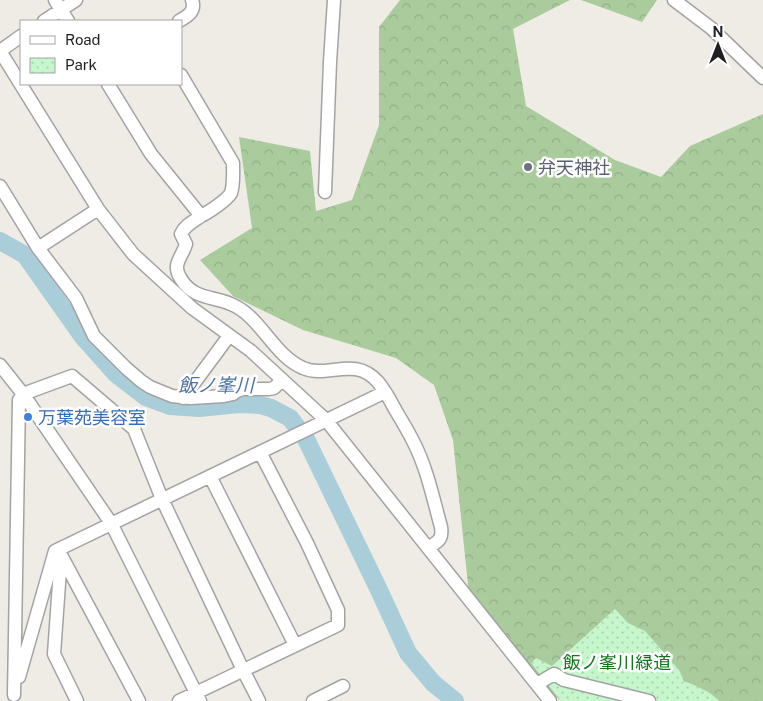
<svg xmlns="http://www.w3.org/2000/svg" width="763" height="701" font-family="'Public Sans','Noto Sans JP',sans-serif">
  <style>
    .forest { fill: url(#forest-crowns) }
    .park { fill: url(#park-dots) }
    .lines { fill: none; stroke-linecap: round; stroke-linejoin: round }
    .river { stroke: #a9ceda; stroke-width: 18 }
    .minor-casing { stroke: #a3a3a3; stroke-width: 15 }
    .minor { stroke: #fff; stroke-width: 12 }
    .worship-dot { fill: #6b7280; stroke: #fff; stroke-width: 2 }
    .shop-dot { fill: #3f7fe0; stroke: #fff; stroke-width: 2 }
    .labels { text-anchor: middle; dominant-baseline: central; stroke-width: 5; stroke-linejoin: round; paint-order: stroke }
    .worship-label { font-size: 18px; fill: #5b616d; stroke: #fff; text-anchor: start }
    .shop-label { font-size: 18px; fill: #366cbe; stroke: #fff; text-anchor: start }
    .park-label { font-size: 18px; fill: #12781e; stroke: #fff }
    .water-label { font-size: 19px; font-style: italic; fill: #4e76a1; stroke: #fff }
  </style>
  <defs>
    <pattern id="forest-crowns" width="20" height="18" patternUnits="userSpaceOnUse" patternTransform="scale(1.25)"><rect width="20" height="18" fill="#aacc9d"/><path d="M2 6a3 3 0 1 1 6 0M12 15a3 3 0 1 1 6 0" fill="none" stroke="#92af87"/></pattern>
    <pattern id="park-dots" width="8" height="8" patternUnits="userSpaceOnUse" patternTransform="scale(1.25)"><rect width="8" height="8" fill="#c6f6cb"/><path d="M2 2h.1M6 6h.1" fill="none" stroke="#aad2ae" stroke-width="1.8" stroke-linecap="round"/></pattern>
  </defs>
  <rect width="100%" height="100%" fill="#efece6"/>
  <path class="forest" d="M400,0H570L513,29L526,106L615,160L661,177L690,146L763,114V701H561L510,659L471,614L453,440L434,385L396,358L303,330L233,296L200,260L252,228L239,137L310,151L316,211L352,200L379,125V27Z
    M581,0H657L642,22Z"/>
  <path class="park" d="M615,609L628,623L645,631L679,670L684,681C696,686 710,691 719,701H561L531,663L536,658L552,666Z"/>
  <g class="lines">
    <path class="river" d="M0,241L25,255L83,337L116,374L146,397L170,406L199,408L239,404L260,405L271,408L290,418L306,439L378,588L408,653L433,683L455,701"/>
    <g class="minor-casing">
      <path id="minor" d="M55,0L68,21
        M674,0L711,28L763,78
        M44,21L76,0
        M179,21C188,16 196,11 192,0
        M0,51L98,209L133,254L192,308L251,351L326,420L550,701
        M0,51L21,36
        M108,84L151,154L201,216C209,212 227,200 231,193C234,184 233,172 233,163L181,75
        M0,186L38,248L98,209
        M325,192L330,62L334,0
        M201,216C194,221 185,225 181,234L186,244C182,258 171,264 181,279C195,302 218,295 237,307C262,321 276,357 303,368C328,379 354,355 378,382C385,390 391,402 396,411C402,421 408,431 413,441C427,468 433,498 441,527C443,540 438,541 428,548
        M38,248L76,298L94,336L126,368L141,381L150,387L172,396L191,398L224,396L233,394L237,391L243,389H269L274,388L282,380
        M0,365L23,394L111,523L200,701
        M183,398L229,336
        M210,476L295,645
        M55,551L61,555L139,701
        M61,555L54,654L77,701
        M19,677L55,551L385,392
        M537,684L554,674L564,680L649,701
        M14,695L19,400L23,394L72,376L134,429L162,499L243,670L259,701
        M179,701L338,625V610L307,543L260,452
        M313,701L343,686"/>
    </g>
    <use href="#minor" class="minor"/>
  </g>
  <circle class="worship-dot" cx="528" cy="167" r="5"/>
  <circle class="shop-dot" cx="28" cy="417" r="5"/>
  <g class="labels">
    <g class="worship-label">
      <text x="538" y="167">弁天神社</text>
    </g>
    <g class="shop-label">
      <text x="38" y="417">万葉苑美容室</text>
    </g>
    <g class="park-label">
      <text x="617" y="662">飯ノ峯川緑道</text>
    </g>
    <g class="water-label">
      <text x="216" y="385">飯ノ峯川</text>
    </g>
  </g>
  <rect x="20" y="20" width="162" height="65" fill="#ffffff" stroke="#a5a5a5"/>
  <rect x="30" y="36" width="25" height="8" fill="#ffffff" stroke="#a5a5a5"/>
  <text x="65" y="45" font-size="15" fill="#1f1f1f">Road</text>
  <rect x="30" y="58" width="25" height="15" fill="url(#park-dots)" stroke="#a5a5a5"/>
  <text x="65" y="70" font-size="15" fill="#1f1f1f">Park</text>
  <g transform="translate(718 45)" stroke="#ffffff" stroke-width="4" paint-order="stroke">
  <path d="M0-4L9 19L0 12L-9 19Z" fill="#1f1f1f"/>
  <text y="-8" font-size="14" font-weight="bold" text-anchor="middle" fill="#1f1f1f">N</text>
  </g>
</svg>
